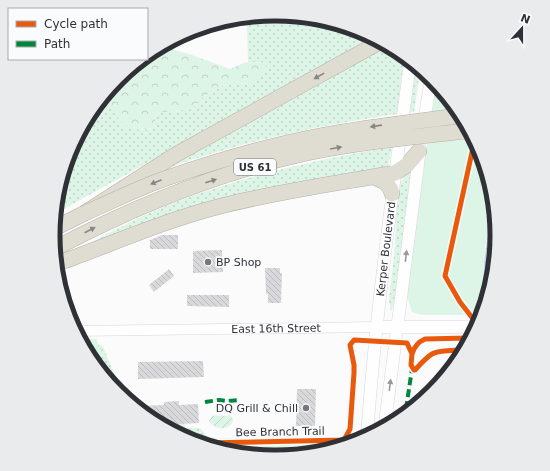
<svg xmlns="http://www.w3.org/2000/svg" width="550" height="471" font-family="'DejaVu Sans',sans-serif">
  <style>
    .grass { fill: url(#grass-dots) }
    .forest { fill: url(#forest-crowns) }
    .park { fill: #ddf5e7 }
    .garden { fill: url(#garden-furrows) }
    .water { fill: url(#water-ripples) }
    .building { fill: url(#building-back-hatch) }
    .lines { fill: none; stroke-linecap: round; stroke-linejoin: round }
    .tertiary-casing { stroke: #d6d7da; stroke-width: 11 }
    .secondary-casing { stroke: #d6d7da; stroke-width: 13 }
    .motorway-casing { stroke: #b5b1a6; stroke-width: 16 }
    .tertiary { stroke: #fefeff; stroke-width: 10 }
    .secondary { stroke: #fefeff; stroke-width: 12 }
    .motorway { stroke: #dfdcd1; stroke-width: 15 }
    .motorway-bridge-casing { stroke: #b5b1a6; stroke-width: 16; stroke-linecap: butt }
    .motorway-bridge { stroke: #dfdcd1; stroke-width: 15 }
    .quiet { stroke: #00873e; stroke-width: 4; stroke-dasharray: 8 4; stroke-linecap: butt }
    .cycleway-casing { stroke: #fafbfd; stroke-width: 8 }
    .cycleway { stroke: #e8590c; stroke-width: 5 }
    .oneway { fill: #878684 }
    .oneway2 { fill: #96989a }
    .poi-dot { fill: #76787b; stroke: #fafbfd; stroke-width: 1.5 }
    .labels { text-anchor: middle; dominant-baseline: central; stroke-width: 3.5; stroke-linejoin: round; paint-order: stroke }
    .shield { fill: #fafbfd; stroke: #6c6e72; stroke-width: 1 }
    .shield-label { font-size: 10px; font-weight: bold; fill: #2f3136 }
    .street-label { font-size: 11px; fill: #2f3136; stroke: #fafbfd }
    .poi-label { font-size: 11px; fill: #2f3136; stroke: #fafbfd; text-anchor: start }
    .rim { fill: none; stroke: #2f3136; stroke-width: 5 }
  </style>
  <defs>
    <pattern id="grass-dots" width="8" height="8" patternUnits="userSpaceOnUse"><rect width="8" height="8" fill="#ddf5e7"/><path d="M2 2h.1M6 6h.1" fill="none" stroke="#bed2c7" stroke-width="1.8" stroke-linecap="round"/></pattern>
    <pattern id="forest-crowns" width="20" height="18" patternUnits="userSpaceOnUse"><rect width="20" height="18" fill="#ddf5e7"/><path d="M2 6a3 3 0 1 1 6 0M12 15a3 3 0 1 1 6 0" fill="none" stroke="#bed2c7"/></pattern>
    <pattern id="garden-furrows" width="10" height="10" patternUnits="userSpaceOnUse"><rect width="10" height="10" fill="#ddf5e7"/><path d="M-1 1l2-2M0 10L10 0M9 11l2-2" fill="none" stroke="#bed2c7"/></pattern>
    <pattern id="water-ripples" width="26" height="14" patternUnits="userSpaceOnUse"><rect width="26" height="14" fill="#c1cfea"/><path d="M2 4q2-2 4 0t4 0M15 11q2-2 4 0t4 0" fill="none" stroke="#a6b2c9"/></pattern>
    <pattern id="building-back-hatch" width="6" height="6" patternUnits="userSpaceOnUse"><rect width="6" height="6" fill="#d9d8da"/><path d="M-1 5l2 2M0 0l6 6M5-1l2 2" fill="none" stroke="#bbbabc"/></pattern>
  </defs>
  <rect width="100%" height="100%" fill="#fbfbfc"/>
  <path class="grass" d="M298,19L360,31L369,37L349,52L58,212L70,151L114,86L109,96L142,130L154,128L156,113L191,109L203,97L230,82L249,84L267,63L248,62L247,25L291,21Z
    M384,47L404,60L397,114C317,126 237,142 160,171L313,88Z
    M415,68L420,71L414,112L407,113Z
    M392,147L388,166L321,180L83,247C118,228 154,209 192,196C257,173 324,158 392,147Z
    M407,172L411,173L395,300L391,312L389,300L395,247L397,195L399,185Z
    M87,344H98L103,347L116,378L118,391Z
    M179,424H185V428H200L207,436L217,439L344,437L190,440L185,437L184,430H179Z"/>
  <path class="forest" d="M169,45L170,49L189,54L230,69L246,62L267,63L265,74L249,84L230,82L203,97L191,109L156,113L154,128C146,129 133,131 126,127C123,125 120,120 118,118C105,103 109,94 119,79Z"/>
  <path class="park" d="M436,85L480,151L492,212L485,247L483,275L484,298L481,315H421L412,312L407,296L416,221Z
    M83,339H97L103,369Z
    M347,437L354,441L275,457L189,439Z"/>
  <path class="garden" d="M230,415L233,419C231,432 214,430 209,421L212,416C218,415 224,417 230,415Z"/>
  <path class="water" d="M492,212L496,236L484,298C482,266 486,243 492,212Z"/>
  <path class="building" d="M162,235H178V249H150V240Z
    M222,250L223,272L193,273V251Z
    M265,268H280V273H282L281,303H268V294H266Z
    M169,269L174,276L154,292L149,285Z
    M187,295H229V307L187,306Z
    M203,361L204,377L138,379V362Z
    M297,389H316L315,426H296Z
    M179,401V405L198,404L199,423L179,424V427L171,428L139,406L164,405V402Z"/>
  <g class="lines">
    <g class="tertiary-casing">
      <g id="tertiary">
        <path id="s1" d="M77,331L376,327"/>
      </g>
    </g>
    <g class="secondary-casing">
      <g id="secondary">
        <path d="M423,129L431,78"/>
        <path d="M376,327H475"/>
        <path d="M385,423L420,149"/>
        <path id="s2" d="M367,435C376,311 393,188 410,64"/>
      </g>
    </g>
    <g class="motorway-casing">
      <path id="motorway" d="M373,177C383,180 390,184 392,194
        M55,228L83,214L175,155L378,43
        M59,263C114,243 168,219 225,205C281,191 338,183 395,173L407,165L419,151"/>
    </g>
    <use href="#tertiary" class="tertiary"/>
    <use href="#secondary" class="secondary"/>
    <use href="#motorway" class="motorway"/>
    <g class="motorway-bridge-casing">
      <path id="motorway-bridge" d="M83,214C110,202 136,189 164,179C215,161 271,145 324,135C368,127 413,122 457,116
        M56,248C135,206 220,172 307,153C360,142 413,137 466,131"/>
    </g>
    <use href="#motorway-bridge" class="motorway-bridge"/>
    <path class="quiet" d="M205,402L219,400L228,401L239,400
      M406,409L412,369"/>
    <g class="cycleway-casing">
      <path id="cycleway" d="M474,143L445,276L460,302L474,320L476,326
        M412,354C414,347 418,342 425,339L468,338
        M204,443L344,440L350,429L354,373V365L350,345L354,340L407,343L412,354L411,365L414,370H415C434,349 433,352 460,350"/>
    </g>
    <use href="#cycleway" class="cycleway"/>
  </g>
  <defs><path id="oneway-solid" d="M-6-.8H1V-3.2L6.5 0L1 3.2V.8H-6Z"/></defs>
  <g class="oneway">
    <use href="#oneway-solid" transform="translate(319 76) rotate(151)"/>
    <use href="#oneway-solid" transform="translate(376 126) rotate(172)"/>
    <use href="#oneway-solid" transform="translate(336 148) rotate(-10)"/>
    <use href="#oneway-solid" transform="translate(211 181) rotate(-18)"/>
    <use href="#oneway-solid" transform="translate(156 182) rotate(157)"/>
    <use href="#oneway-solid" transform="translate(90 230) rotate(-28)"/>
  </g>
  <g class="oneway2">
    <use href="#oneway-solid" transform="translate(406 256) rotate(-83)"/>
    <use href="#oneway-solid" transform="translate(390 385) rotate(-83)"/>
  </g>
  <g class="poi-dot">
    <circle cx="208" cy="262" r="4"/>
    <circle cx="306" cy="408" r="4"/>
  </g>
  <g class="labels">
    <rect class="shield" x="234" y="159" width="42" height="16" rx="3"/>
    <g class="shield-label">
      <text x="255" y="167">US 61</text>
    </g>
    <g class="street-label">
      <text stroke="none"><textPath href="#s2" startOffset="187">Kerper Boulevard</textPath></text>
      <text stroke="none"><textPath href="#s1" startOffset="199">East 16th Street</textPath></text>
      <text transform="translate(280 432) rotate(-1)">Bee Branch Trail</text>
    </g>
    <g class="poi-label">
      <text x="216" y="262">BP Shop</text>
      <text x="298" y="408" text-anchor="end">DQ Grill &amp; Chill</text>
    </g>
  </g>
  <path d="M0 0H550V471H0ZM274 21H276A214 214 0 0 1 490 235V236A214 214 0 0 1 276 450H274A214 214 0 0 1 60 236V235A214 214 0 0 1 274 21Z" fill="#eaebed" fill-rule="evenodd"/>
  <path class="rim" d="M274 21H276A214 214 0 0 1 490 235V236A214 214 0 0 1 276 450H274A214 214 0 0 1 60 236V235A214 214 0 0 1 274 21Z"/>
  <rect x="8" y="8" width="140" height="52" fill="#fafbfd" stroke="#a9aaad"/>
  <rect x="16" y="21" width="20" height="6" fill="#e8590c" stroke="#a9aaad"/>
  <text x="44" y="28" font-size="12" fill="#2f3136">Cycle path</text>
  <rect x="16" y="41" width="20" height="6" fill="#00873e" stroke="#a9aaad"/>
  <text x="44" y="48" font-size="12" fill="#2f3136">Path</text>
  <g transform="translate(522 28) rotate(21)" stroke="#fafbfd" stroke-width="3" paint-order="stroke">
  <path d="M0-3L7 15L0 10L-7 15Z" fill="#2f3136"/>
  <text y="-6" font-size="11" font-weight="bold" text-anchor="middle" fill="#2f3136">N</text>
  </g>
</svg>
